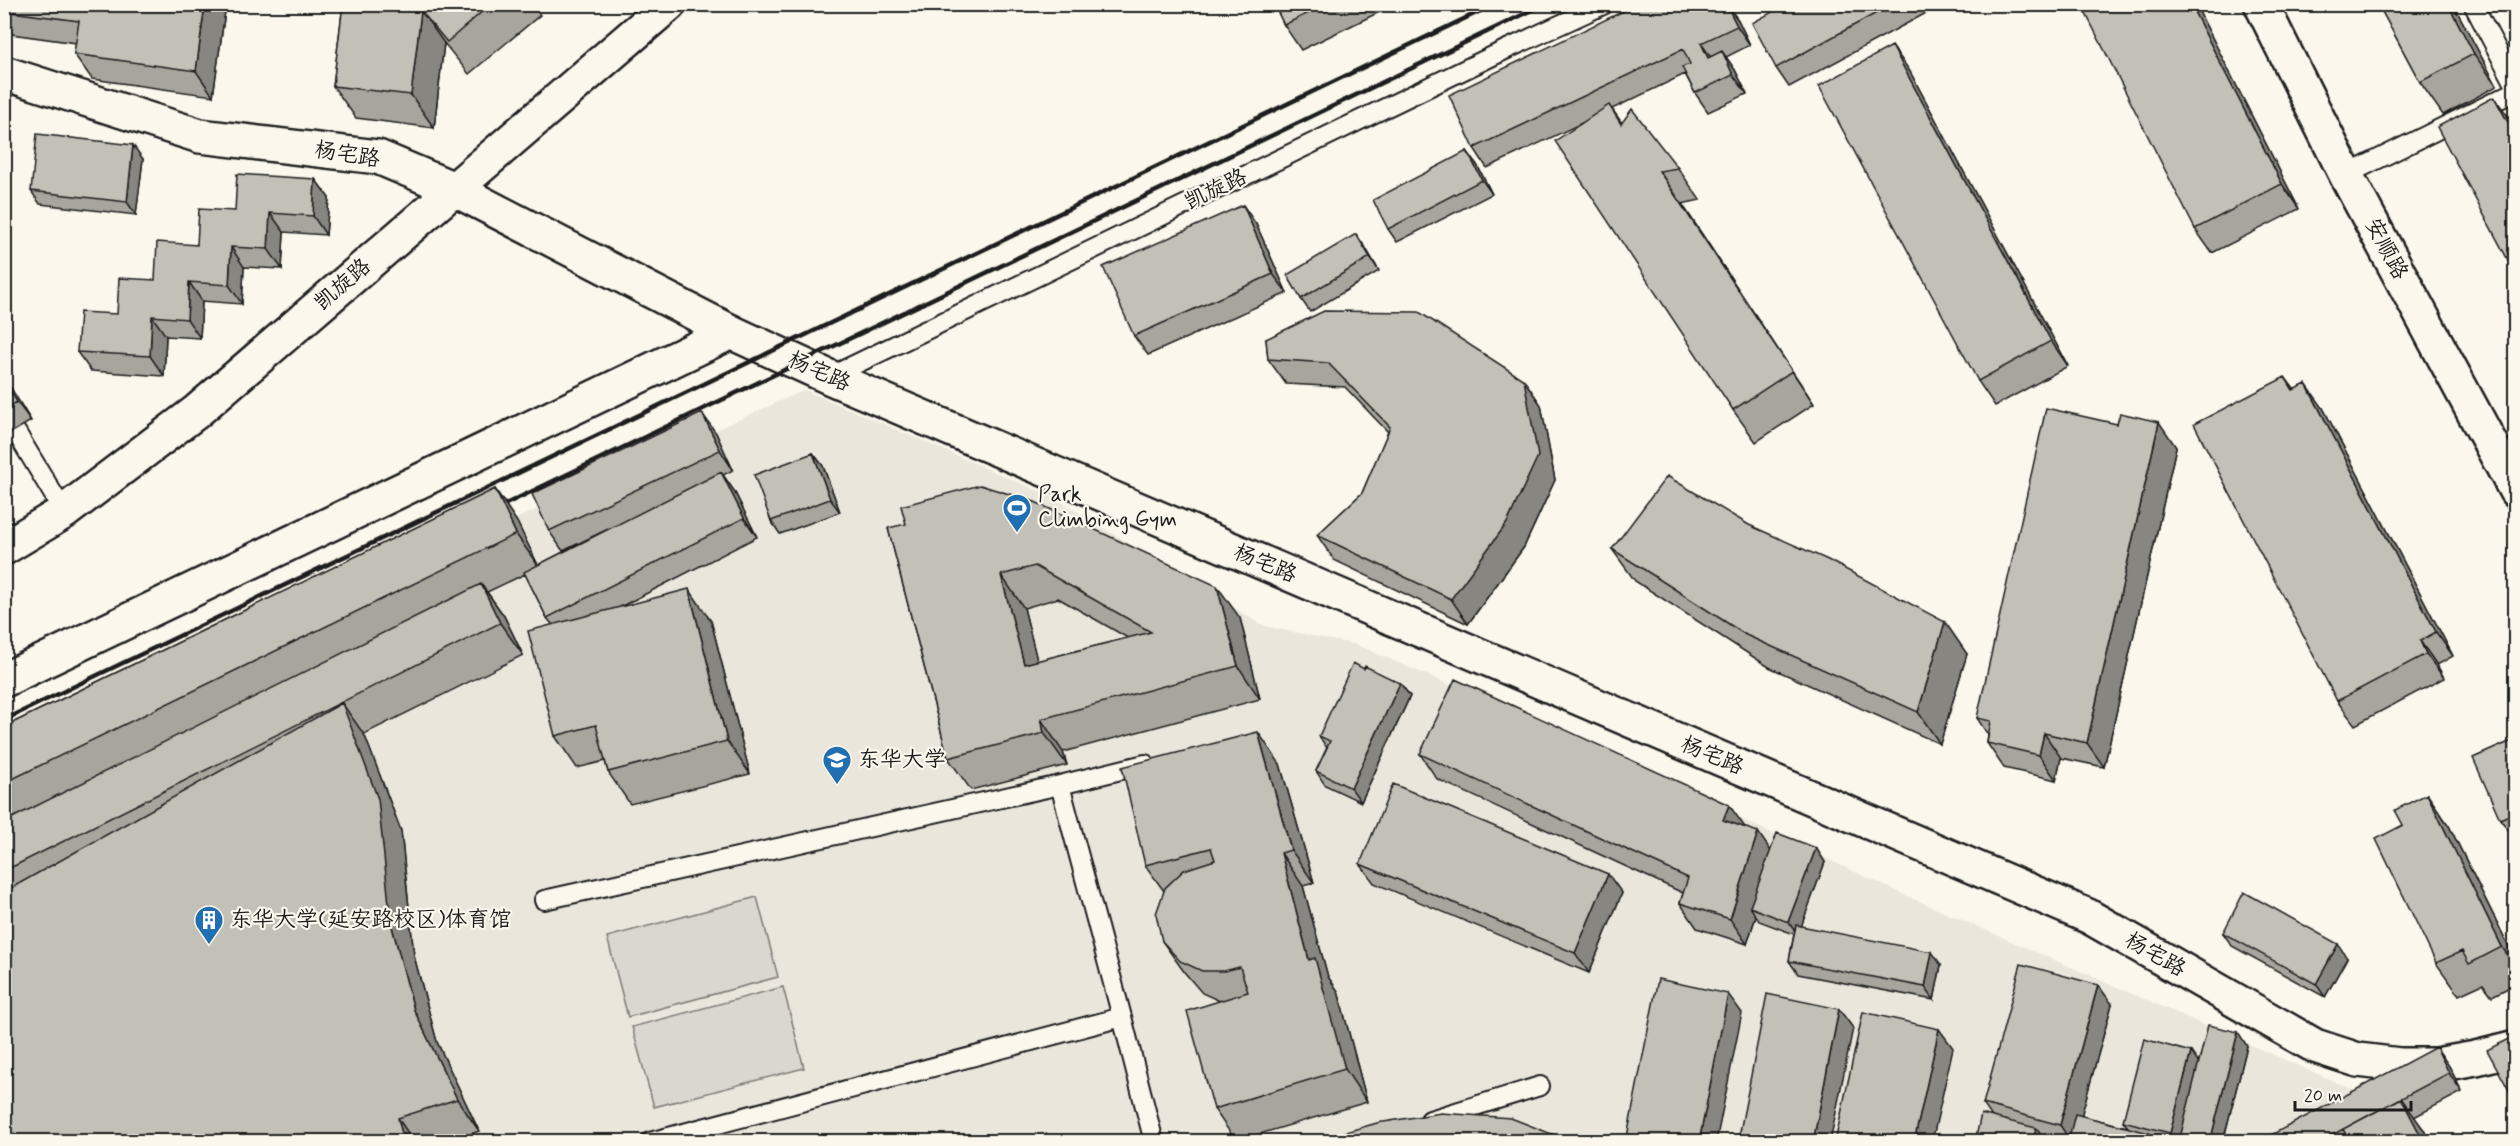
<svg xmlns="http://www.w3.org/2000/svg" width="2520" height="1146" font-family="Mynerve,'LXGW WenKai TC',sans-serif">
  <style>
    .built { fill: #eae6dc }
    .green { fill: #dad7ce; stroke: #7b7a75; stroke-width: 1.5 }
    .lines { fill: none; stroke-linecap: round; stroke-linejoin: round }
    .lane-casing { stroke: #1c1c1c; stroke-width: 22 }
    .street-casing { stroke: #1c1c1c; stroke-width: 38 }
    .secondary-casing { stroke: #1c1c1c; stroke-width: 38 }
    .lane { stroke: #fbf7ec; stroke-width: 18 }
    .street { stroke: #fbf7ec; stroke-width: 33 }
    .secondary { stroke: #fbf7ec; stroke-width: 33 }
    .rail { stroke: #1c1c1c; stroke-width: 4.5 }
    .wall { fill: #a8a59e; stroke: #1c1c1c; stroke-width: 1.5; fill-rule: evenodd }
    .shaded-wall { fill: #888681; stroke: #1c1c1c; stroke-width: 1.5 }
    .building { fill: #c3c0b8; stroke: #1c1c1c; stroke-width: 1.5; fill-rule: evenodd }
    .labels { text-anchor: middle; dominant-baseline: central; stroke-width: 4.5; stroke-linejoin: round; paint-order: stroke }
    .street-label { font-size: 22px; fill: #1c1c1c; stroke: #fbf7ec }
    .poi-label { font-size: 22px; fill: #1c1c1c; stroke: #fbf7ec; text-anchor: start }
  </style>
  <rect width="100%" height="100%" fill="#fbf7ec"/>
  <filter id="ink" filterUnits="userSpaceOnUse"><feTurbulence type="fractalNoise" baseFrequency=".0167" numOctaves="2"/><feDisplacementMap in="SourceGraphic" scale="12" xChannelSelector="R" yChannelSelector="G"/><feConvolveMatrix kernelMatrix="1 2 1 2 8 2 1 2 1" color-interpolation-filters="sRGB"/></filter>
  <g filter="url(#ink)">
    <path class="built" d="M805,390L1055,498L1264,626L1357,645L1494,704L1909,897L2375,1099L2300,1142H5V760L228,647Z"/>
    <path class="green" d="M757,897L778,977L628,1017L607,937Z
      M783,987L804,1068L654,1107L632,1027Z"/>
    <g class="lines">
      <g class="lane-casing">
        <path id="lane" d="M2473,4L2516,86
          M2346,175L2516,91
          M829,377L1505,50L1605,4
          M4,412L64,512
          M544,900L1060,785
          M1122,1017L1060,785L1145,764
          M1430,1120L1540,1086
          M650,1142L1122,1017L1154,1142"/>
      </g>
      <g class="street-casing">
        <path id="street" d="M4,73L200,136L378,157L454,189L731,332L829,377L2088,916L2315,1046L2358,1060L2400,1065H2436L2476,1058L2516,1048"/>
      </g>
      <g class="secondary-casing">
        <path id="secondary" d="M2261,4L2346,175L2516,491
          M4,548L64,512L196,412L669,4
          M4,680L731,332"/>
      </g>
      <use href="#lane" class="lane"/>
      <use href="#street" class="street"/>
      <use href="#secondary" class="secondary"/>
      <path class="rail" d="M491,511L1545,4
        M4,720L1495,4"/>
    </g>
    <path class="wall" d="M4,4H226L213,96L92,79L74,54L76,43L4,33Z
      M343,4H532L540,15L469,74L444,43L434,128L356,118L333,86Z
      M1274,4H1396L1301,50L1284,25Z
      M1716,4H1727L1738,20L1750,45L1726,57L1735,70L1747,94L1708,112L1695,93L1685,74L1612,109L1622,123L1678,168L1700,200L1682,204L1814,404L1756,442L1733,410L1586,121L1487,168L1474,148Z
      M1787,4H1943L1789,87L1776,68Z
      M2195,4L2299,209L2212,253L2195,229Z
      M2378,4H2453L2497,86L2443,115L2420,82Z
      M1909,70L2068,366L1995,406L1978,381Z
      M1467,151L1477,165L1492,194L1397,242L1388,229Z
      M143,159L136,215L40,204L31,191Z
      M315,179L329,198L326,235L284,232L282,269L244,267L242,304L202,301L200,338L166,336L164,376L91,371L77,352L117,314L155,280L235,211Z
      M1256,224L1287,293L1148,355L1134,336Z
      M1365,247L1379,271L1310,312L1301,299Z
      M1266,339L1524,380L1541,405L1555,480L1524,547L1468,624L1334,560L1317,535L1362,493L1388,432L1345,387L1286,384L1268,359Z
      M2285,377L2294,389L2323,408L2453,656L2437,665L2444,678L2355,725L2337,701Z
      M4,379L31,421L4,437Z
      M716,433L733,470L723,475L734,491L757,537L622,606L711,621L750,774L630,804L608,772L605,761L577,768L555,736L552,624L547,618L525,574L487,592L504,616L523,655L364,734L401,831L414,956L437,1042L479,1131L448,1142H4L11,888L4,879V727L495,489L517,522L538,565L608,529L563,551L549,531Z
      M2176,447L2104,767L2061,758L2056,780L2004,768L1987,743L1988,735L1977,718Z
      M813,453L823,466L840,512L780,534L771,521Z
      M888,528L1240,618L1260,699L1063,752L1067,765L971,790L948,758ZM1058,598L1128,638L1037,661L1024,608Z
      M1612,549L1967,654L1940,744L1769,667L1635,581Z
      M1364,669L1400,683L1410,696L1361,802L1325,785L1316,771L1327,748L1319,736Z
      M2516,739V830L2510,832L2500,819Z
      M1420,754L1745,828L1771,851L1816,848L1825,862L1801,926L1941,965L1934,1000L1798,974L1789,961L1794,934L1759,921L1756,916L1747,944L1697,928L1680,903L1683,893L1437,779Z
      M1280,764L1314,883L1303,886L1328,977L1338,991L1367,1102L1236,1141L1214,1109L1220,1001L1202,993L1185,973L1162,941L1164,891L1145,865Z
      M2427,794L2449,826L2516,961V984L2492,996L2483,984L2459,995L2436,963L2403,825Z
      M1360,864L1622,893L1589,973L1374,883Z
      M2223,933L2347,958L2325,997L2232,946Z
      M2112,1004L2081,1116L2128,1127L2123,1121L2198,1062L2247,1046L2223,1142H2159L2154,1140L2155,1142H2062L2042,1136L2046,1142H2033L1992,1117L1983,1104Z
      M2449,1066L2462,1092L2414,1117L2424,1130L2430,1142H2258Z"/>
    <path class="shaded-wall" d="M205,4H226L213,96L196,71Z
      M1726,4L1738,20L1750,45L1737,26Z
      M2190,4H2195L2299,209L2282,184Z
      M2448,4H2453L2497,86L2474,54Z
      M421,11L444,43L434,128L411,95Z
      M1701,43L1714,62L1708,58Z
      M1892,46L1909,70L2068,366L2051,341Z
      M1722,51L1735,70L1747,94L1733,75Z
      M2494,97L2516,127V137Z
      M133,145L143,159L136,215L127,202Z
      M1467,151L1477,165L1492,194L1482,180Z
      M1659,171L1682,204L1814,404L1792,371Z
      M315,179L329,198L326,235L313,216Z
      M1243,205L1256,224L1287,293L1273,274Z
      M270,213L284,232L282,269L268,249Z
      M1356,234L1365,247L1379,271L1370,257Z
      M231,247L244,267L242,304L229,285Z
      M189,282L202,301L200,338L187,319Z
      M152,316L166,336L164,376L150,356Z
      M4,379L11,388L31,421L17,402L4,381Z
      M1524,380L1541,405L1555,480L1524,547L1468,624L1451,599Z
      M2306,384L2323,408L2453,656L2436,632Z
      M702,413L716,433L733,470L720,450Z
      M2159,422L2176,447L2104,767L2087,743Z
      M813,453L823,466L840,512L830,499Z
      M721,472L734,491L757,537L744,518Z
      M495,489L517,522L539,567L516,534Z
      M1001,575L1024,608L1046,696L1024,664Z
      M481,584L504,616L523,655L500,623Z
      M1217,586L1240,618L1260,699L1238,666Z
      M689,589L711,621L750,774L727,741Z
      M1945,622L1967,654L1940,744L1918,712Z
      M2420,641L2437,665L2444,678L2426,654Z
      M1400,683L1410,696L1361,802L1351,788Z
      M342,703L365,736L401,831L414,956L437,1042L479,1131L457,1099L414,1010L391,923Z
      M1041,719L1063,752L1067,765L1044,733Z
      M1258,732L1280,764L1314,883L1291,850Z
      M2044,733L2061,758L2056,780L2039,755Z
      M2427,794L2449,826L2516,961V967L2502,947Z
      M1729,805L1747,830L1723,820Z
      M1758,832L1775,857L1750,907L1756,916L1747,944L1730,919Z
      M1816,848L1825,862L1798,935L1788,922Z
      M1281,853L1303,886L1328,977L1338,991L1367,1102L1345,1069L1309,960Z
      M1608,874L1622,893L1589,973L1575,953Z
      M2338,944L2347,958L2325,997L2316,984Z
      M1932,952L1941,965L1934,1000L1925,987Z
      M2098,985L2112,1004L2074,1142H2071L2060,1125Z
      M1728,994L1742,1013L1716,1142H1699Z
      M1839,1009L1853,1028L1830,1142H1813Z
      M1939,1029L1953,1048L1932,1142H1914Z
      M2238,1032L2247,1046L2223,1142H2210Z
      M2436,1047L2449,1066L2462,1092L2449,1073Z
      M2191,1052L2200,1065L2181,1142H2176L2170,1133Z
      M2401,1098L2424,1130L2430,1142H2424Z
      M398,1118L414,1142H404Z
      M2036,1128L2046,1142H2033Z
      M2149,1133L2155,1142H2147Z"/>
    <path class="building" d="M4,4H205L196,71L74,54L79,21L4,11Z
      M343,4H491L447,42L421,11L411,95L333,86Z
      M1274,4H1327L1284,25Z
      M1638,4H1707L1709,8L1716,4H1726L1737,26L1701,43L1708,58L1722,51L1733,75L1695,93L1682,67L1690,64L1683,49L1474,148L1449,95Z
      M1787,4H1893L1776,68L1752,23Z
      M2081,4H2190L2282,184L2195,229Z
      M2378,4H2448L2474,54L2420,82Z
      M1892,46L2051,341L1978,381L1819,86Z
      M2494,97L2516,137V275L2437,127Z
      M1609,105L1621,124L1632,109L1678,168L1659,171L1792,371L1733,410L1555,141Z
      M37,134L133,145L127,202L31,191Z
      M1467,151L1482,180L1388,229L1373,200Z
      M237,174L315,179L313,216L270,213L268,249L231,247L229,285L189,282L187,319L152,316L150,356L77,352L80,312L117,314L119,278L155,280L157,242L197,245L199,209L235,211Z
      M1243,205L1273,274L1134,336L1103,267Z
      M1356,234L1370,257L1301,299L1287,275Z
      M1324,311L1419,312L1524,380L1538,456L1507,523L1451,599L1317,535L1362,493L1390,427L1328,363L1268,359L1266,339Z
      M2285,377L2293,390L2306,384L2436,632L2420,641L2426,654L2337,701L2194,424Z
      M4,381L17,402L4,409Z
      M2046,408L2117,424L2120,413L2159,422L2087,743L2044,733L2039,755L1987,743L1991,721L1977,718Z
      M702,413L720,450L549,531L532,494Z
      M813,453L830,499L771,521L754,475Z
      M721,472L744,518L547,618L524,572Z
      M1667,476L1749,525L1828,560L1945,622L1918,712L1746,635L1612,549Z
      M980,485L1035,502L1217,586L1238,666L1041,719L1044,733L948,758L888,528L906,524L901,506ZM1035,566L1151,632L1024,664L1001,575Z
      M495,489L516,534L4,783V727Z
      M481,584L500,623L4,871V822Z
      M689,589L727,741L608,772L596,725L555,736L528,631Z
      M1353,663L1364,669L1365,666L1400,683L1351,788L1316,771L1330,741L1319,736Z
      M1455,679L1729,805L1723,820L1758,832L1730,919L1680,903L1688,878L1420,754Z
      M342,703L378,799L391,923L414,1010L457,1099L398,1118L404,1142H4V892Z
      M1258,732L1291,850L1281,853L1309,960L1315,958L1345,1069L1214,1109L1187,1011L1248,992L1240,967L1224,971H1202L1180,961L1162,941L1156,914L1165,888L1184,870L1215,860L1211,848L1145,865L1122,767Z
      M2516,739V812L2500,819L2473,758Z
      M1393,784L1608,874L1575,953L1360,864Z
      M2427,794L2502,947L2469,964L2462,951L2436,963L2376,839L2403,825L2395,810Z
      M1777,833L1816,848L1788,922L1750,907Z
      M2244,892L2338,944L2316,984L2223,933Z
      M1796,925L1932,952L1925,987L1789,961Z
      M2021,964L2098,985L2060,1125L1983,1104Z
      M1658,979L1728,994L1699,1142H1626Z
      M1767,994L1839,1009L1813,1142H1738Z
      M1863,1012L1939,1029L1914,1142H1835Z
      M2208,1025L2238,1032L2210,1142H2179Z
      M2516,1035V1103L2487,1050Z
      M2144,1039L2191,1052L2170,1133L2123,1121Z
      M2436,1047L2449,1073L2319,1142H2258Z
      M2401,1098L2424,1142H2350L2343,1129Z
      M1441,1113L1511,1118L1567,1140L1568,1142H1311L1377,1123Z
      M1981,1114L2036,1128L2033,1142H1975Z
      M2075,1114L2149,1133L2147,1142H2068Z"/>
  </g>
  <defs>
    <g id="stadium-pin" transform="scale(1.5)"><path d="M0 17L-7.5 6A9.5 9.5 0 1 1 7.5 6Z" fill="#1f6fb2" stroke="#fbf7ec"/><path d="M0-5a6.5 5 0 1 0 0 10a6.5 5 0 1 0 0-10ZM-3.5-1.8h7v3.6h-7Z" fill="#fff"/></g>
    <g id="university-pin" transform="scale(1.5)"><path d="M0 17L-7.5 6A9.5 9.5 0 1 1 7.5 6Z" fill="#1f6fb2" stroke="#fbf7ec"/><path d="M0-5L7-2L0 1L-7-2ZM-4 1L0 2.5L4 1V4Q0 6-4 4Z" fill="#fff"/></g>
    <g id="building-pin" transform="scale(1.5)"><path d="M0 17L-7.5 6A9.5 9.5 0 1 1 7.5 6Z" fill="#1f6fb2" stroke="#fbf7ec"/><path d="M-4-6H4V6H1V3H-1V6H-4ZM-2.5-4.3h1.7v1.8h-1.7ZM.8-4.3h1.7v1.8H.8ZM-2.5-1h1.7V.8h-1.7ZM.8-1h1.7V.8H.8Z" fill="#fff"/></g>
  </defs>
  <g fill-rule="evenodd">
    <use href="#stadium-pin" x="1017" y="508"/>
    <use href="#university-pin" x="837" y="760"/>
    <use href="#building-pin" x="209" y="920"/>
  </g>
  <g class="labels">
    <g class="street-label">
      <text transform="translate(347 155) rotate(9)">杨宅路</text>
      <text transform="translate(1216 190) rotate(-26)">凯旋路</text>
      <text transform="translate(2386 249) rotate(62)">安顺路</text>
      <text transform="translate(343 285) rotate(-41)">凯旋路</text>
      <text transform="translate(819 372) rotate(24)">杨宅路</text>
      <text transform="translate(1265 564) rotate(23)">杨宅路</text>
      <text transform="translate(1712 756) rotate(23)">杨宅路</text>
      <text transform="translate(2155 955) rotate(30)">杨宅路</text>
    </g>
    <g class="poi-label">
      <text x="1038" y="495">Park<tspan x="1038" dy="25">Climbing Gym</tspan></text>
      <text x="858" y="760">东华大学</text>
      <text x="230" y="920">东华大学(延安路校区)体育馆</text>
    </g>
  </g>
  <rect width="2520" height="1146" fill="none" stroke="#fbf7ec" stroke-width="24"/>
  <rect x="12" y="12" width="2496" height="1122" fill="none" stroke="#1c1c1c" stroke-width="2" filter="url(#ink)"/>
  <path d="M2295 1101v9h116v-9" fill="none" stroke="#1c1c1c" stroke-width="3"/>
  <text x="2304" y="1101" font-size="18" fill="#1c1c1c" stroke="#fbf7ec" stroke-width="4.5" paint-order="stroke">20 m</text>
</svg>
